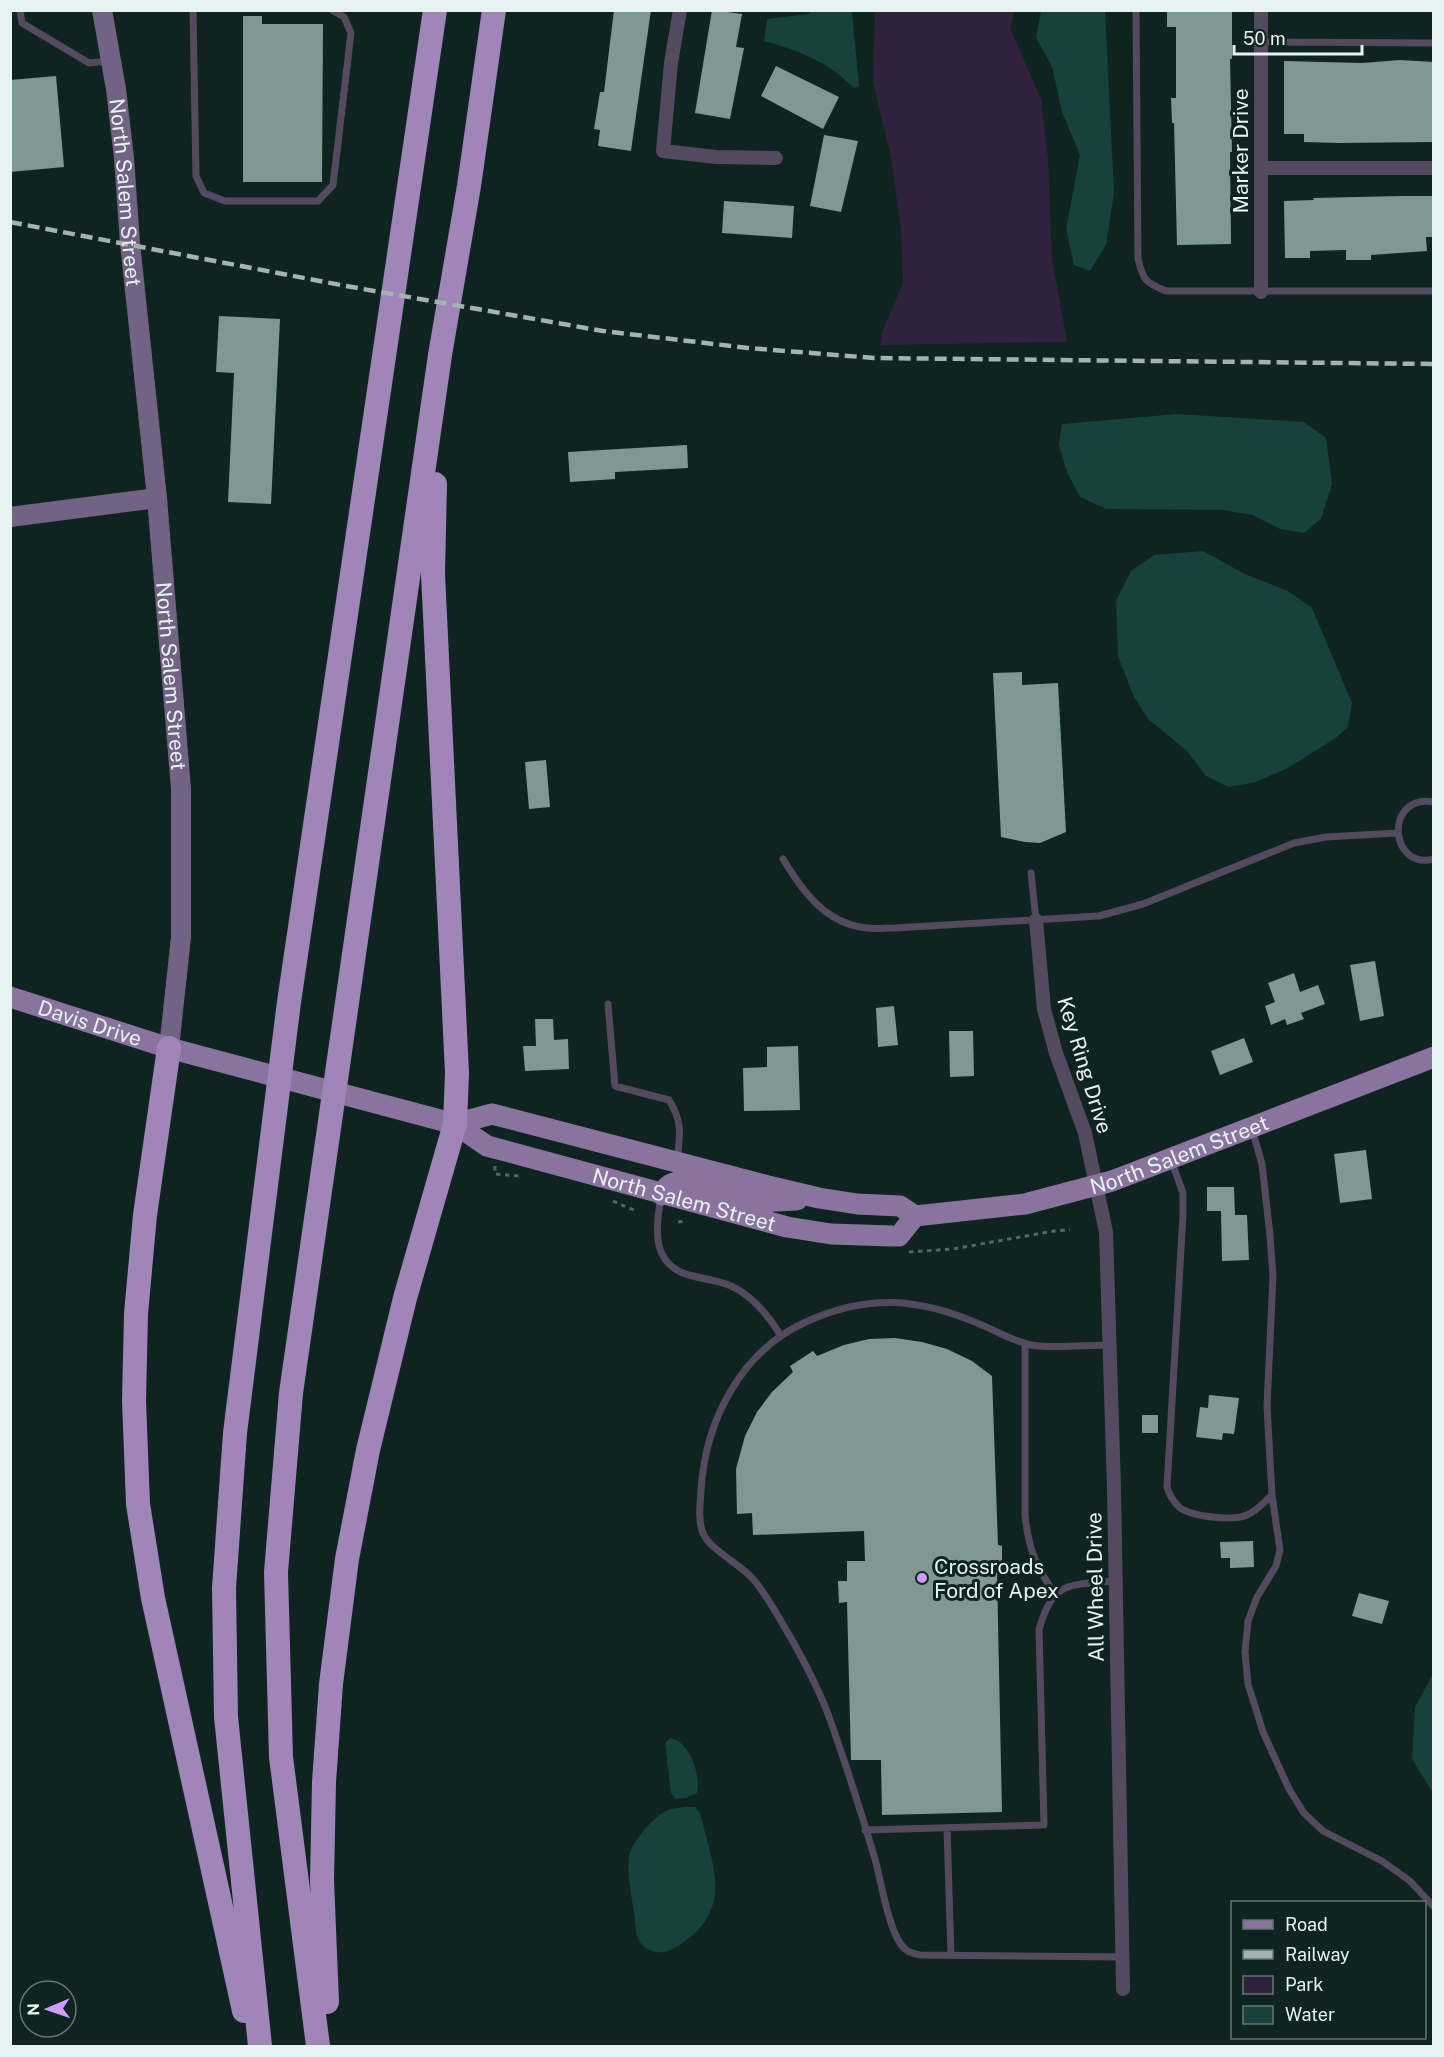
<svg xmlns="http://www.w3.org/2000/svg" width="1444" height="2057" font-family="'Public Sans',sans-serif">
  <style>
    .green { fill: #30223d }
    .water { fill: #16413c }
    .building { fill: #809894 }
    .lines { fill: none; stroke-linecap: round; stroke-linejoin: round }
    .path { stroke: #546663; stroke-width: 3; stroke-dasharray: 4.5 4.5; stroke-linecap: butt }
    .lane { stroke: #544a5f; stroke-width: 7 }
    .street { stroke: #544a5f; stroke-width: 14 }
    .secondary { stroke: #726283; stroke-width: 20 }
    .primary { stroke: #8a749f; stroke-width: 21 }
    .highway { stroke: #9f85b8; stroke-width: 24 }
    .rail { stroke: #a4b2b0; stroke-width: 4.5; stroke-dasharray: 12 6; stroke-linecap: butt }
    .poi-dot { fill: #d09dff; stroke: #0f2320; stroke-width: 2 }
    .labels { text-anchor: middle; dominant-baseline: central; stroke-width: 6; stroke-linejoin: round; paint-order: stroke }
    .street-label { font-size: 21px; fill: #e7f3f1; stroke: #0f2320 }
    .poi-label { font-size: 21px; fill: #e7f3f1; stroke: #0f2320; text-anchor: start }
  </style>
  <rect width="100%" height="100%" fill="#0f2320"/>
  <path class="green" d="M875,11H1015L1010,28L1041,99L1048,159L1052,259L1067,342L880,345L882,332L903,283L901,230L891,157L873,83Z"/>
  <path class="water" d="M811,11H852L859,86L855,88C848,84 844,78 837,73C815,57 790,48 764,41L767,19L808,14Z
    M1041,11H1105L1114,192L1106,245L1090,271L1074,265L1066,229L1080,155L1062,112L1052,66L1036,38Z
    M1177,414L1304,422L1326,438L1332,484L1321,519L1304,533L1280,529L1252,515L1222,510L1106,509L1080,497L1067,472L1059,445L1062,424Z
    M1203,551L1245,574L1288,591L1312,608L1352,703L1348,727L1337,737L1288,768L1253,783L1228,787L1206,776L1187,751L1148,719L1133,695L1118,656L1116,601L1131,571L1154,555Z
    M1433,1674L1434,1793H1433L1412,1759L1415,1707Z
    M670,1738C690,1741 701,1775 697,1793L686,1798L676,1799L671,1793L665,1743Z
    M686,1807H695L700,1813C712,1863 735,1909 681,1944C670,1951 660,1956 647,1949C634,1941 636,1925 634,1912C631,1894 627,1876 629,1858C629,1844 655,1815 668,1810C674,1808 680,1808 686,1807Z"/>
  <path class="building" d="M614,10H651L631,151L598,146L600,130L594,129L600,92H604Z
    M712,10L742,14L736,47L744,48L730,119L695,113Z
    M1167,10H1232V59H1230L1232,152H1230L1231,244L1177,245L1174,123H1172L1171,98H1176V27H1167Z
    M243,16H262V24H323L322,182H243Z
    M1400,60L1434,62V142L1339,143L1304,142V134H1284V61L1362,63Z
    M776,66L839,97L823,129L761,96Z
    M56,76L64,167L10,172V80Z
    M824,135L858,141L841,212L810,206Z
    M1401,196H1432L1434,237H1426L1427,251L1371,255V260H1346V250L1310,251V258H1285L1284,201L1314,200L1313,198Z
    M724,201L794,206L792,238L722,233Z
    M219,316L280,319L271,504L228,502L234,373L216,372Z
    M687,445L688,468L615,472V479L570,482L568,452Z
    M1022,672V685L1058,683L1066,832L1040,843L1025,842L1001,837L993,673Z
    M546,760L550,807L529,809L525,762Z
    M1375,961L1384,1016L1360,1021L1350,965Z
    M1294,973L1300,992L1318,985L1325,1004L1301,1013L1304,1019L1287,1025L1285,1019L1271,1025L1265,1006L1275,1002L1268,983Z
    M894,1006L898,1045L878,1047L876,1008Z
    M535,1019H553L554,1040L568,1039L569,1069L525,1071L523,1046H536Z
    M949,1031H973L974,1076L950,1077Z
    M1244,1038L1253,1062L1220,1075L1211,1051Z
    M798,1046L800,1110L744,1111L743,1068L767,1067V1047Z
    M1366,1150L1372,1199L1340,1203L1334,1154Z
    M1207,1187H1234L1235,1215H1247L1249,1260L1222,1261L1221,1211H1207Z
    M895,1338L922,1342L947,1349L972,1361L992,1376L998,1545L1002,1546V1575H997L1002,1812L882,1815L881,1760H851L847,1602L839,1603L838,1581H847V1561H865L864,1531L753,1535L752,1513L737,1514L736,1469L745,1436L757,1412L772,1392L793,1372L790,1366L813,1351L817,1356L844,1345L869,1339Z
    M1209,1395L1239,1398L1234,1434L1223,1433L1222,1440L1196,1437L1200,1407L1208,1408Z
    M1142,1415H1158V1433H1142Z
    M1253,1541L1254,1567L1230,1568V1558H1221L1220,1542Z
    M1359,1593L1389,1601L1382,1624L1352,1616Z"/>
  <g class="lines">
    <path class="path" d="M495,1166V1174L519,1176
      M613,1201L636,1211
      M678,1222L686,1221
      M909,1252L953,1249L1054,1231L1070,1230"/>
    <path class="lane" d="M20,10L22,23L89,63L109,61
      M193,10L196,176L204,193L225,201H318L333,185L351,33L344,17L332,10
      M1136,10L1138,259C1143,280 1146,283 1166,291H1434
      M1261,42L1434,43
      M1434,802C1384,793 1389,871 1434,859
      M783,859C803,892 826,924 867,928C876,929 886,928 895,928L1099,916L1143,904L1294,843L1326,837L1397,833
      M1031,873L1036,920
      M608,1004L615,1086L669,1100C683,1123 680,1134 677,1160
      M1252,1129L1262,1164L1270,1235L1273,1277L1267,1406L1272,1495L1280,1550L1276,1566L1257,1597L1248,1621L1245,1652L1248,1684L1263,1732L1289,1789L1304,1813L1323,1831L1382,1861L1410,1881L1434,1907
      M1171,1160L1183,1193V1215L1167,1487C1169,1494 1173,1501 1179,1507C1192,1517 1232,1521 1247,1515C1256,1512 1265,1501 1272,1495
      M661,1197C655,1230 651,1267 693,1276C708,1280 724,1281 737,1289C756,1300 770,1318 781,1336
      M1025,1343V1514C1028,1548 1036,1567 1055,1594
      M1110,1345C1086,1345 1055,1349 1031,1345C1012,1341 995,1330 977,1323C918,1298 868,1294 808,1321C741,1350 705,1421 701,1491C700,1504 698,1522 703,1533C709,1549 740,1564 753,1579C766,1594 775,1611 785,1628C804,1660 821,1692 833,1728C848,1771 862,1815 875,1859C881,1880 889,1935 905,1949C908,1952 915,1954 920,1955L1123,1957
      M947,1828L951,1955
      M865,1830L1044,1825L1039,1630C1052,1580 1070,1585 1116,1581"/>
    <path class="street" d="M680,10L671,63L663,151L716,157L776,158
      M1261,168H1434
      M1261,292V10
      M1036,920L1044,1009L1056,1053L1085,1133L1106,1232L1114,1488L1123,1989"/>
    <g class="secondary">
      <path id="s1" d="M102,10L116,89L124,158L130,243L157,498L181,789V937L169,1048"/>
      <path d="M10,517L157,498"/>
    </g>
    <g class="primary">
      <path id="s2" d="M10,997L169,1048L455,1124L487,1146L787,1227L831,1234L891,1236H899L915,1216"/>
      <path id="s3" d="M455,1124L492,1114L768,1186L819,1198L857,1204L900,1206L915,1216L1025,1204L1112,1181L1434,1057"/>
      <path d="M662,1195C666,1186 670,1183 679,1182L759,1202L797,1200"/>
    </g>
    <path class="highway" d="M169,1048L145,1215L136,1314L134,1401L138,1504L153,1598L244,2011
      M327,2002L322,1880L324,1782L331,1684L347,1559L368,1450L405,1298L455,1124L457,1073L433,574L435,484
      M260,2046L226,1717L224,1588L235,1433L289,1002L435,10
      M318,2046L281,1757L276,1572L291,1393L440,355L469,186L494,10"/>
    <path class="rail" d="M10,222L346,286L603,331L748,348L874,358L1434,364"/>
  </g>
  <circle class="poi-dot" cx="922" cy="1578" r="6"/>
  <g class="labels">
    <g class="street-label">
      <text transform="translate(1240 151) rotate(-90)">Marker Drive</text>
      <text stroke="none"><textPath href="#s1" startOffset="184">North Salem Street</textPath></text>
      <text stroke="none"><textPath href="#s1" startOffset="670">North Salem Street</textPath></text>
      <text stroke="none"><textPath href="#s2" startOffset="84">Davis Drive</textPath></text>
      <text transform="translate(1085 1065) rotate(73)">Key Ring Drive</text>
      <text stroke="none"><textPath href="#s3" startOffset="748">North Salem Street</textPath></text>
      <text stroke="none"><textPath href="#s2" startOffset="706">North Salem Street</textPath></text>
      <text transform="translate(1095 1587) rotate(-91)">All Wheel Drive</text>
    </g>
    <g class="poi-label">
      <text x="934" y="1566">Crossroads<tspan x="934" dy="24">Ford of Apex</tspan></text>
    </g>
  </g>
  <rect width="1444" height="2057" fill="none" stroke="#e7f3f1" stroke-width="24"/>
  <rect x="1231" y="1901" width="195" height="138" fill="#0f2320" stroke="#657674" stroke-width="1.5"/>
  <rect x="1243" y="1920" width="30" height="9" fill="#8a749f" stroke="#657674" stroke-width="1.5"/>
  <text x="1285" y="1931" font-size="18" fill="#e7f3f1">Road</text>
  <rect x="1243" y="1950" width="30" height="9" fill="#a4b2b0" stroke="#657674" stroke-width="1.5"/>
  <text x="1285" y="1961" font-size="18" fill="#e7f3f1">Railway</text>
  <rect x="1243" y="1976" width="30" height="18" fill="#30223d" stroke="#657674" stroke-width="1.5"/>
  <text x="1285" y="1991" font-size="18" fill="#e7f3f1">Park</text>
  <rect x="1243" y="2006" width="30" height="18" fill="#16413c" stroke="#657674" stroke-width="1.5"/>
  <text x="1285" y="2021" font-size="18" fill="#e7f3f1">Water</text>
  <g transform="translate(48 2009) rotate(268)"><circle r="28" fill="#0f2320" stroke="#657674" stroke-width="1.5"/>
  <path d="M0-4.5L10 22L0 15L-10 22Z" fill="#d09dff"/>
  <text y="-9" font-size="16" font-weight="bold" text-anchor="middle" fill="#e7f3f1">N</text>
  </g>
  <path d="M1234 45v9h128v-9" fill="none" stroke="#e7f3f1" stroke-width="3"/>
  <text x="1243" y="45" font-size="18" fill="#e7f3f1" stroke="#0f2320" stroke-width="4.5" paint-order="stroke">50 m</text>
</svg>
